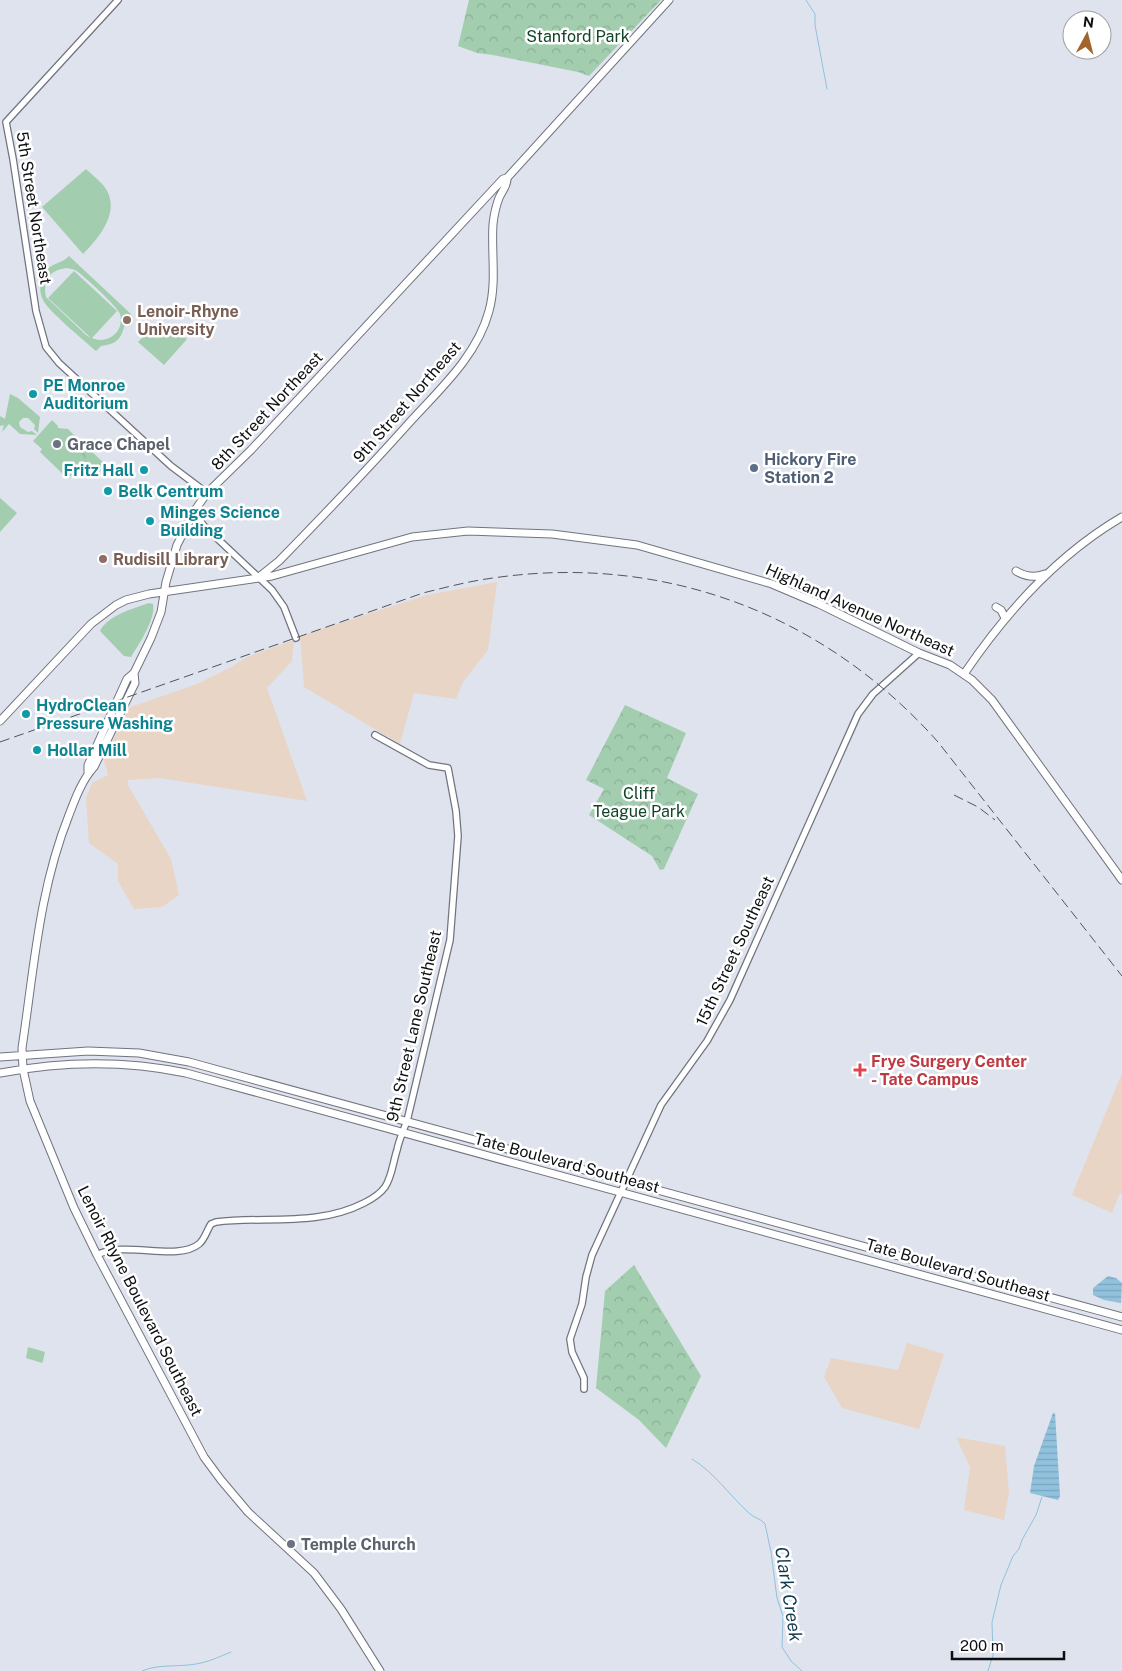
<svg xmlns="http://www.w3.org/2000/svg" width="1122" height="1671" font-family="'Public Sans',sans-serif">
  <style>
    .industrial { fill: #e8d5c6 }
    .grass { fill: #a3cdaf; fill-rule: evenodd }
    .forest { fill: url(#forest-crowns) }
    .water { fill: url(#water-rules) }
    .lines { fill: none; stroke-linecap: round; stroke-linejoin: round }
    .stream { stroke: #90c1dd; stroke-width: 1 }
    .minor-casing { stroke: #71747f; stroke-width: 8 }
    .major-casing { stroke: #71747f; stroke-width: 9 }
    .minor { stroke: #fff; stroke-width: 5.5 }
    .major { stroke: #fff; stroke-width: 7 }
    .rail { stroke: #52545b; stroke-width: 1; stroke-dasharray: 10 5; stroke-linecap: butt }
    .education-dot { fill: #8d6e63; stroke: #fff; stroke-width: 2 }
    .culture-dot { fill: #0f9aa8; stroke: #fff; stroke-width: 2 }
    .worship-dot { fill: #6b7280; stroke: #fff; stroke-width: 2 }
    .service-dot { fill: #5c6f8a; stroke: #fff; stroke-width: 2 }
    .health-dot { fill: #e0444e; stroke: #fff; stroke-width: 2 }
    .labels { text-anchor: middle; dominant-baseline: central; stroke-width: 5; stroke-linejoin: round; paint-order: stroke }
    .park-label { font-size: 16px; fill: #0f4426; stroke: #fff }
    .street-label { font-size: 16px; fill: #0e0f13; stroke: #fff }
    .education-label { font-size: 16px; font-weight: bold; fill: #785e54; stroke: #fff; text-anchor: start }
    .culture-label { font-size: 16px; font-weight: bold; fill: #0d838f; stroke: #fff; text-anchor: start }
    .worship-label { font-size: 16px; font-weight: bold; fill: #5b616d; stroke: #fff; text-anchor: start }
    .service-label { font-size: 16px; font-weight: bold; fill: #4e5e75; stroke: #fff; text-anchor: start }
    .health-label { font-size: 16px; font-weight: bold; fill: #be3a42; stroke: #fff; text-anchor: start }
    .water-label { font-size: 18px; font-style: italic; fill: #123a4f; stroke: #fff }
  </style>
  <defs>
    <pattern id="forest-crowns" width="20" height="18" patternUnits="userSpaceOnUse" patternTransform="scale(1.25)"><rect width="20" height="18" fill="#a3cdaf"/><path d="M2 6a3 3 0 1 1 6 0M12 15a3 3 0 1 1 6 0" fill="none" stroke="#8baf96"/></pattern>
    <pattern id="water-rules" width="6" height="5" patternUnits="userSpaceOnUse" patternTransform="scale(1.25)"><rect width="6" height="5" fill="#90c1dd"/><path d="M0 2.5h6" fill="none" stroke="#7ba5bd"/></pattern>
  </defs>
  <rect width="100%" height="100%" fill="#dfe3ee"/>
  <path class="industrial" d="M497,582L488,650L463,682L456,699L414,693L400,744L304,687L300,636L427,595Z
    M294,640L292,661L267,688L307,801L159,778L128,780V785L171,859L179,895L162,907L134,909L118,881V864L89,843L86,798L92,783L108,775L104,760L128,708L197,684L233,666L247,657Z
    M1122,1073V1193L1119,1195L1112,1213L1072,1195Z
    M907,1343L944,1354L919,1429L842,1408L824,1377L831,1358L898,1370Z
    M956,1437L1005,1446L1009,1493L1004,1520L964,1510L970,1467Z"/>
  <path class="grass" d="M86,169C91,174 98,179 103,185C123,209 100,237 83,254L42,207Z
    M69,256L131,314C119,328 128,343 101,346L96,351C85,341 48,311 43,300C39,292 39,281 44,273C50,263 62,264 69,256ZM67,268C71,269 75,269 78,272C86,278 117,306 120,314C125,332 107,345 92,338L117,311L74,271L48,298L91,338L86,335L46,297C42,280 51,269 67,268Z
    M162,327L175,331L187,339L164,365L138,342L148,332Z
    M10,394L18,398L40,417L38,433L34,429L35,425L28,418H23L19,422L20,427L28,432L32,431L37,435L20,434L9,424L2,432L4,425L0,426V416L5,419Z
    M52,420L58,426V428L68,429L73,434L66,441L82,452L78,468L68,479L40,452L42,449L33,441Z
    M0,498L17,513L0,532Z
    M149,603L153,604C156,619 139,644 131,657L124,656L100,631C107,616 134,608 149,603Z
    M28,1347L45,1352L43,1361L42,1363L26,1358Z"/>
  <path class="forest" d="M469,0H661L589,76L578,72L493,55L477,53L458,46Z
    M73,434L106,465L95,476L79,463L82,452L69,451V443L66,441Z
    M625,705L686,733L667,778L698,794L664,869L660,870L652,856L589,815L604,789L586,780Z
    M634,1265L701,1376L666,1448L639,1420L596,1388L605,1291Z"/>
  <path class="water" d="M1108,1276L1116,1278L1122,1283L1121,1303L1104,1300L1093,1295V1288Z
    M1053,1413H1055L1060,1496L1058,1500L1030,1493L1034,1466Z"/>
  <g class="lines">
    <path class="stream" d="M806,0L815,14V25L827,89
      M692,1459C714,1472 730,1496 749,1513C754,1518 760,1518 765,1524L771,1552L777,1598L783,1616L782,1647L791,1661L802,1671
      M142,1671C160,1663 181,1668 201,1663C211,1661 221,1656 231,1652
      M988,1671L993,1655L992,1622L1001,1585L1013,1556L1019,1549L1022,1540L1036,1515L1042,1497"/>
    <g class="minor-casing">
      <path id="minor" d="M118,0L6,122L13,159L36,311L46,347L59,363L171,466L207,493
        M195,510L198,518L204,526L272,590L284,607L296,638
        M97,1255C125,1240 177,1262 199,1244C205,1239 207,1230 211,1224L216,1222C266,1216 317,1227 364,1203C372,1199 380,1194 385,1187C392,1177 393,1162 397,1150C399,1140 403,1131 407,1121L450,940L458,836L456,811L448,768L429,765L375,735
        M584,1389V1378L572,1352L570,1339L582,1304L586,1277L592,1255L661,1105L707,1041L730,1000L858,714L873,694L919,653"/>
    </g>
    <g class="major-casing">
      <path id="major" d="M1016,571C1026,577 1035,578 1045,574
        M259,577L279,561C323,516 367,470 409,423C440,389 477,356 489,311C497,282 491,253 493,224C494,215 496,206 499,198C502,191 508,185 507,178
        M996,607L1001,610L1005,618
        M964,674C1006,612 1057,555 1122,517
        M0,721L91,624L116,605L126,600L149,594L272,576L412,537L468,531L552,534L637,545L772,584L819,604L919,653L950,665L972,680L992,700L1122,880
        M88,774V765L127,679L134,673
        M0,1057L88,1051L139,1053L189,1062L1122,1317
        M0,1073C63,1061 124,1060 186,1073L1122,1330
        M380,1671L341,1609L314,1573L248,1512L221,1480L204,1457L97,1255L74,1208L30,1101L23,1069L22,1048C34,969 39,890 69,815C75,799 82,780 94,767L135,683L134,673L151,638L161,612L166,582L177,545L195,510L207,493L251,450L503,179L507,178L669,0"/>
    </g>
    <use href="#minor" class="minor"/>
    <use href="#major" class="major"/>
    <path class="rail" d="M0,742L423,593C447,587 470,581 493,578C664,553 824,614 938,742L1122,976
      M954,795L978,807L995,820"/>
  </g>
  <g class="education-dot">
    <circle cx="127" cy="320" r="5"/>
    <circle cx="103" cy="559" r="5"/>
  </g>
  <g class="culture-dot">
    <circle cx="33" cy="394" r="5"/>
    <circle cx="144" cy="470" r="5"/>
    <circle cx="108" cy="491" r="5"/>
    <circle cx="150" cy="521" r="5"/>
    <circle cx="26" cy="714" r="5"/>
    <circle cx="37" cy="750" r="5"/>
  </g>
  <g class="worship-dot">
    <circle cx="57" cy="444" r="5"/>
    <circle cx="291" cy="1544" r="5"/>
  </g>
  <circle class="service-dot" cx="754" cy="468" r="5"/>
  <path class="health-dot" d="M857.5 1062.5h5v5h5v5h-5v5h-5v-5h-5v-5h5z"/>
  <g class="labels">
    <g class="park-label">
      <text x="578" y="36">Stanford Park</text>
      <text x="639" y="793">Cliff<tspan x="639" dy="18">Teague Park</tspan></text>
    </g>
    <g class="street-label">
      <text transform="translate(34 208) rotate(81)">5th Street Northeast</text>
      <text transform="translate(407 402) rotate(-49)">9th Street Northeast</text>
      <text transform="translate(267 411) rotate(-47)">8th Street Northeast</text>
      <text transform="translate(860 610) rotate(24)">Highland Avenue Northeast</text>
      <text transform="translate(735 951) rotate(-65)">15th Street Southeast</text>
      <text transform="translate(414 1026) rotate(-77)">9th Street Lane Southeast</text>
      <text transform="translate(567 1163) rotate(15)">Tate Boulevard Southeast</text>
      <text transform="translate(958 1270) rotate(16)">Tate Boulevard Southeast</text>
      <text transform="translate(140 1301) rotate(63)">Lenoir Rhyne Boulevard Southeast</text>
    </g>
    <g class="education-label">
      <text x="137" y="311">Lenoir-Rhyne<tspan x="137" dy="18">University</tspan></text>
      <text x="113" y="559">Rudisill Library</text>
    </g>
    <g class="culture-label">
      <text x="43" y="385">PE Monroe<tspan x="43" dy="18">Auditorium</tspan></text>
      <text x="134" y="470" text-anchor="end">Fritz Hall</text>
      <text x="118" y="491">Belk Centrum</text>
      <text x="160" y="512">Minges Science<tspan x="160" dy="18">Building</tspan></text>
      <text x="36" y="705">HydroClean<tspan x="36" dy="18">Pressure Washing</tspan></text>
      <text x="47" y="750">Hollar Mill</text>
    </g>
    <g class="worship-label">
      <text x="67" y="444">Grace Chapel</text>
      <text x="301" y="1544">Temple Church</text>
    </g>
    <g class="service-label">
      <text x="764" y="459">Hickory Fire<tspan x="764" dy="18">Station 2</tspan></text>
    </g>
    <g class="health-label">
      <text x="871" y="1061">Frye Surgery Center<tspan x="871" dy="18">- Tate Campus</tspan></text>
    </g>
    <g class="water-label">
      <text transform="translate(789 1594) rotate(81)">Clark Creek</text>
    </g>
  </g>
  <g transform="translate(1087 35) rotate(7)"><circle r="24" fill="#ffffff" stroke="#9f9fa1"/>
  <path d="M0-4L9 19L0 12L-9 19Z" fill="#a3632c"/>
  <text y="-8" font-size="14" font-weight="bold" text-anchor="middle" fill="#0e0f13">N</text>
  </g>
  <path d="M952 1651v8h112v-8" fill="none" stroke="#0e0f13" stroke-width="2.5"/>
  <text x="960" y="1651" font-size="15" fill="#0e0f13" stroke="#ffffff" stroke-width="4" paint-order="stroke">200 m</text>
</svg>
